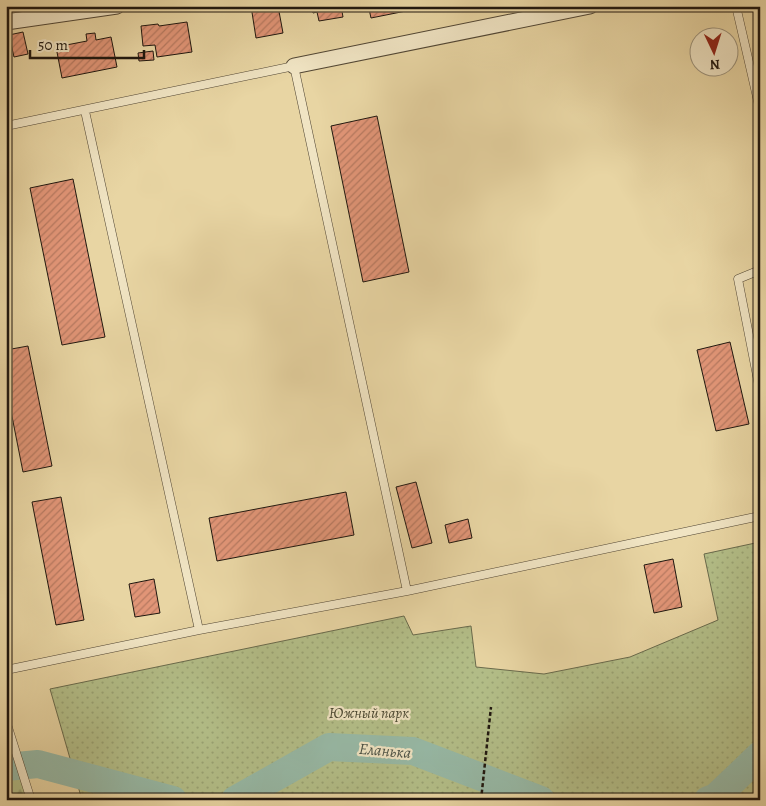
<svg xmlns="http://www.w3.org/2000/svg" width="766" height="806" font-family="Alegreya,serif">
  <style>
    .forest { fill: url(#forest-firs); stroke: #696a4c }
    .park { fill: url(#park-dots); stroke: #696a4c }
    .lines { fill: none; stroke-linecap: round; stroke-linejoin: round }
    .river { stroke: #97b9a6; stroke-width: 28 }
    .building { fill: url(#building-hatch); stroke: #1f170f }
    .service-casing { stroke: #514634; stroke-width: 9 }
    .minor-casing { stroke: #514634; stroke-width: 17 }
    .path { stroke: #1f170f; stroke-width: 2.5; stroke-dasharray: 4 2.5; stroke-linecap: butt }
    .service { stroke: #f0e4c3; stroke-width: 8 }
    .minor { stroke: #f0e4c3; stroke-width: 15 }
    .labels { text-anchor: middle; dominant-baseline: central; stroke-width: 4.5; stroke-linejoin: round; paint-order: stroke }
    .park-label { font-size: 15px; font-style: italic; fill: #4b4933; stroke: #f0e4c3 }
    .water-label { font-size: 16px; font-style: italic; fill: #495044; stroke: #f0e4c3 }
  </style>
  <defs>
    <pattern id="forest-firs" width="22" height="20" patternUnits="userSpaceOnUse" patternTransform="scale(1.25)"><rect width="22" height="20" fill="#b3be88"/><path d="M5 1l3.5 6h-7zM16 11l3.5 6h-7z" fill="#9aa374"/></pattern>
    <pattern id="park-dots" width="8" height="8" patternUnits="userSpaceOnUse" patternTransform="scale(1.25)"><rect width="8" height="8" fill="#b3be88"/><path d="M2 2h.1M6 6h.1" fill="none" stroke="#9aa374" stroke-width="1.8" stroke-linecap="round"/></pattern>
    <pattern id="building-hatch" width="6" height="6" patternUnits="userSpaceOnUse" patternTransform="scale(1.25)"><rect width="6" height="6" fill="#e19577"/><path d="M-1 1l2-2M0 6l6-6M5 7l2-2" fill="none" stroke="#b67960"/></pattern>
  </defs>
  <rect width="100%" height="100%" fill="#e8d5a3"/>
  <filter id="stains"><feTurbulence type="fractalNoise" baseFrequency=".004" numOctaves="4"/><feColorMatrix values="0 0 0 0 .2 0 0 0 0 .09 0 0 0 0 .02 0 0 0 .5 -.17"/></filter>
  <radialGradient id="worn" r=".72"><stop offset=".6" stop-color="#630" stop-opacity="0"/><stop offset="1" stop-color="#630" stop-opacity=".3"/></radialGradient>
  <path class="forest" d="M11,768L19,769L30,800H6V776Z"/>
  <path class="park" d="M760,542V800H82L50,689L404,616L413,635L471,626L476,667L544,674L630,657L718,620L704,554Z"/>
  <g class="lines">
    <path class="river" d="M6,767L38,764L173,800
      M235,800L329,747L413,751L541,800
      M708,800L716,797L760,755"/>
  </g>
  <path class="building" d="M251,6H278L283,33L256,38Z
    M311,6H341L343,17L319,21L317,12L313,13Z
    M362,6H416V9L371,18L369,9L363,11Z
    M187,22L192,52L157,57L155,45L143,46L141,26L158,24L159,26Z
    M23,32L28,54L14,57L9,35Z
    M95,33L96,40L111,37L117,67L62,78L56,47L87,41L86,34Z
    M760,44V70L755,45Z
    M153,51L154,60L139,61L138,53Z
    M377,116L409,272L363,282L331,126Z
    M73,179L105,337L62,345L30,188Z
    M730,342L749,424L716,431L697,350Z
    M28,346L52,466L23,472L6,386V350Z
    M416,482L432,543L412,548L396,487Z
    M346,492L354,535L217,561L209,518Z
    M61,497L84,620L56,625L32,502Z
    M468,519L472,538L449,543L445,525Z
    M673,559L682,607L654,613L644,565Z
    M154,579L160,613L135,617L129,584Z"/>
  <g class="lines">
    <g class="service-casing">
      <path id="service" d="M736,6L760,110
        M85,111L199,630
        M6,126L294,66L407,591
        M760,391L738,279L760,270
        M6,670L199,630L407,591L760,516
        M6,721L31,800"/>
    </g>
    <g class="minor-casing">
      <path id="minor" d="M6,22L117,6
        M294,66L590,6"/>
    </g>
    <path class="path" d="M481,800L491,707"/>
    <use href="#service" class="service"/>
    <use href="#minor" class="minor"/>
  </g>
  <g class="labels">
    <g class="park-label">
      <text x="369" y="713">Южный парк</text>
    </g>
    <g class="water-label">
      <text transform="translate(385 751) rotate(5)">Еланька</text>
    </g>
  </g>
  <rect width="766" height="806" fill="none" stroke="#e8d5a3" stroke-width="25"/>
  <rect x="8" y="8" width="751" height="791" fill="none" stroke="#1f170f" stroke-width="2.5"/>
  <rect x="12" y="12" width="741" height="781" fill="none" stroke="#1f170f"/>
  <g transform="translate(714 52) rotate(176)"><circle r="24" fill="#f0e4c3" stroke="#9c927b"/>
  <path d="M0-4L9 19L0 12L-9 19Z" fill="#8f2418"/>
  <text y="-8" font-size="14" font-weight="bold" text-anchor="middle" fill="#1f170f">N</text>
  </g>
  <path d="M30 50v8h114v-8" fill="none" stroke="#1f170f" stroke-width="2.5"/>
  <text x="38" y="50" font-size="15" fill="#1f170f" stroke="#f0e4c3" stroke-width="4" paint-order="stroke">50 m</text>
  <rect width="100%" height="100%" filter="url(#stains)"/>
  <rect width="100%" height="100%" fill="url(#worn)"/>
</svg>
